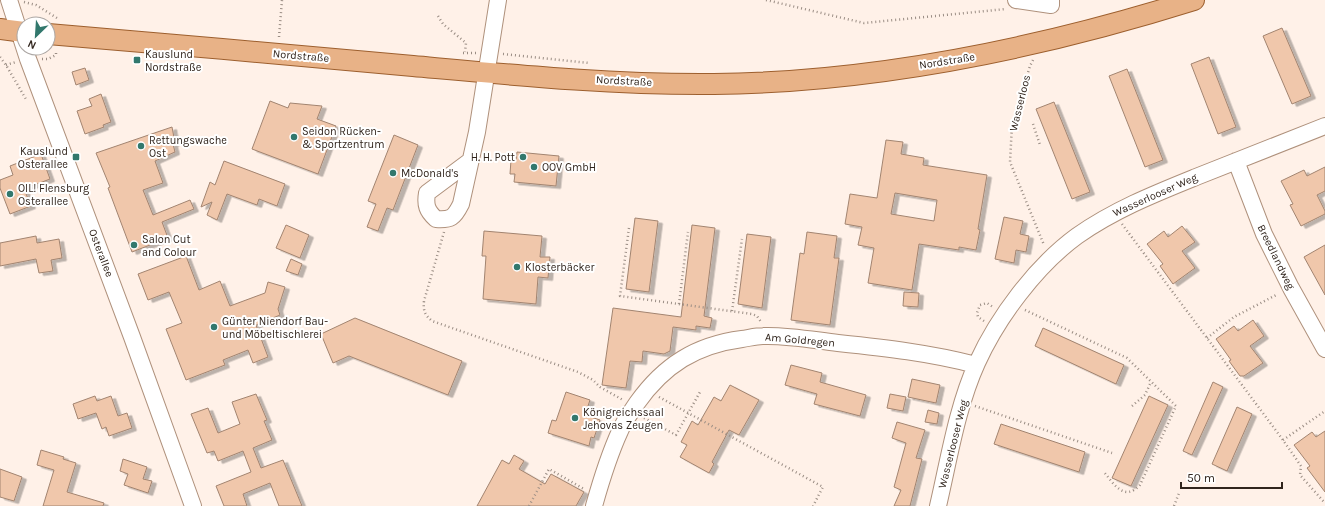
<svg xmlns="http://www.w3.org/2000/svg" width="1325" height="506" font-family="Karla,sans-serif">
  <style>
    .building { fill: #f0c7ab; stroke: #a28470; fill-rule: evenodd; filter: url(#shadow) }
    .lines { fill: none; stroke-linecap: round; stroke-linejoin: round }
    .minor-casing { stroke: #af917c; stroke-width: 18 }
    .major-casing { stroke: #9d5f2e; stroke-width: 22 }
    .path { stroke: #9a8d84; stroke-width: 2.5; stroke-dasharray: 1 3; stroke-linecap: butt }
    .minor { stroke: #fff; stroke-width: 16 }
    .major { stroke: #e8b287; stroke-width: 20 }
    .poi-dot { fill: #32786d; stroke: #fff; stroke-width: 1.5 }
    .labels { text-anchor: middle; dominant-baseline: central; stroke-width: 4; stroke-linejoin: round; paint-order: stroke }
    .poi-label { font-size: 11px; fill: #30241c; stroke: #fff; text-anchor: start }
    .street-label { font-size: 11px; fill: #30241c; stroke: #fff }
  </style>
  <defs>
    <filter id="shadow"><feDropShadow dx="4.5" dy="2.5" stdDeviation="0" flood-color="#0004"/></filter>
  </defs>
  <rect width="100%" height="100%" fill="#fff1e8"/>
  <path class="building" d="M1282,28L1311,96L1292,104L1263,36Z
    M1209,57L1236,127L1218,134L1191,64Z
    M85,68L89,80L76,85L72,72Z
    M1127,69L1163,160L1145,167L1109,76Z
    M101,94L111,122L103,125L104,127L85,134L77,111L92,106L89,99Z
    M270,101L288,108L290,103L322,106L317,119L336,126L318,174L252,149Z
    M1054,102L1090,192L1072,199L1036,109Z
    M172,127L175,143L173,144L175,152L155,161L163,183L143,190L153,215L190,200L194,209L162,222L168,238L132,252L108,188L110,187L96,153Z
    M394,135L418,145L393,210L387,208L378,231L367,227L376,204L368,201Z
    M886,140L903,142L901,154L924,158L923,165L987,175L978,229L980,230L976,250L959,247V250L919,244L912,290L868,283L874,248L858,245L862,227L845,224L850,194L877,198ZM895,193L937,200L934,221L891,214Z
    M517,152L559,156L556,186L514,182L515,174H510L511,160H516Z
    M41,154L50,179L24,189L31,206L10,214L0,188V180L13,175L10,166Z
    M224,161L285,184L277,206L259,199L257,205L227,194L217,220L207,215L212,202L201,207L210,182L215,185Z
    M1325,167V191L1317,195L1325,211V214L1301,226L1290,205L1293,204L1281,181L1304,170L1307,176Z
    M1004,217L1023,221L1020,234L1029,236L1026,252L1016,250L1014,263L995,259Z
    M635,218L658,221L649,292L626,289Z
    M286,225L309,235L300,258L276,248Z
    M692,225L715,228L704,316L712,318L710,328L696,326V330L673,327L670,351L664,354L643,351L642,362L630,361L626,388L602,385L613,308L681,317Z
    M1182,226L1195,242L1182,251L1195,268L1173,284L1160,266L1163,264L1147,244L1164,231L1168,237Z
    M484,231L542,236L540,257H550L548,278L538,277L536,304L483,299L486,256H482Z
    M807,232L837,236L834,258H839L830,325L791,320L800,253L804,254Z
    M747,234L771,237L762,308L738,304Z
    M36,236L37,243L59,239L62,258L51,260L53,271L39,273L36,259L0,266V243Z
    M1325,245V295L1304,257Z
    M186,256L199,290L220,281L230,306L265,293L268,282L285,287L278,309L280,315L256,325L268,357L253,363L248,350L223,360L225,365L186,380L166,329L182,323L169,292L148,300L138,274Z
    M291,259L302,264L298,275L286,271Z
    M904,292L919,293L918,307L903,306Z
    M355,318L462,361L448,395L349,356L333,363L321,334Z
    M1253,320L1264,336L1250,346L1263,363L1244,376H1240L1229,361L1231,360L1216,339L1234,326L1238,331Z
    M1043,328L1124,365L1116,384L1035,346Z
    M791,365L822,373L820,382L866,395L860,416L814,404L817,394L785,385Z
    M912,379L940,385L936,403L908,397Z
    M1213,382L1223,387L1192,455L1183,451Z
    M730,385L759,400L739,435L729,430L712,462L714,464L709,473L680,457L687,445L681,442L692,421L698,425L714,397L721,401Z
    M566,392L590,400L585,415L600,420L594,438L591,437L589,446L548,433L552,420L556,421Z
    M256,394L267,420L264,421L272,440L253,448L261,468L283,460L302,506H279L270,483L243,494L247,506H224L216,486L251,472L243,451L218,461L214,451L207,453L191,414L208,408L218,433L240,424L232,402Z
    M890,394L906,397L903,411L887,408Z
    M95,396L97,401L111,396L118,416L127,413L132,428L109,436L106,427L102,429L96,413L78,419L73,404Z
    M1149,396L1168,405L1131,486L1112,478Z
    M1237,407L1252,414L1227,471L1212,464Z
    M928,410L939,413L937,424L925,422Z
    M897,422L925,430L916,458L922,459L910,506H894L901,490L894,487L906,443L892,438Z
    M1001,424L1085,452L1079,472L994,444Z
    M1325,431V492L1307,468L1310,466L1294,445L1312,432L1316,437Z
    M41,450L64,457L63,459L76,463L67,492L104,503L103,506H43L54,470L37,465Z
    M514,455L524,461L519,469L545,484L551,474L584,492L576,506H477L502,460L509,464Z
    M123,459L147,467L143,479L152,481L148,493L124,485L128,474L120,471Z
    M0,469L22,477L14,501L0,497Z"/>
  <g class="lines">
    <g class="minor-casing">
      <path id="minor" d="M9,0L28,59L132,337L193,506
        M1016,0L1051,5V0
        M470,161L427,193C425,205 427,211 436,219C451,220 454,218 461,204L477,132L498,0
        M1236,161L1264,234L1291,288L1325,349
        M594,506C601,481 609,455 620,431C624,421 631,412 637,403C664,365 696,345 742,339C749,338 756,336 763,336C788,335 813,340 838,343C885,348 931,353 976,365
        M938,506C949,459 957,407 977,363C998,317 1036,266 1077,236C1114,210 1154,194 1196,177C1239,160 1282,143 1325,126"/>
    </g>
    <g class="major-casing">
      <path id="major" d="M0,29L24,32
        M48,34C170,44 291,55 413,66C513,75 614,85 714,84C878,82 1038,49 1194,0"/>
    </g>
    <path class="path" d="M766,0L864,23L1006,9
      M24,2L36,5L57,18
      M438,16L443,24L466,43L465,52
      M279,37L282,0
      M463,53H476
      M503,54L589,63
      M0,57L6,65L27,101
      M42,59H48L56,55V50
      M1033,60L1030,66L1012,125L1010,162L1044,245
      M6,65L16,62
      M1033,124L1040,145
      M1122,224L1283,440L1301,466L1300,475L1325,503
      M629,228L620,296L752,314L757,316L761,322
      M444,232L424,301C423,311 425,315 432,321L578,372L593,380L600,387L623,400
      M679,304L688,232
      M1025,310L1127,358L1176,406L1140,485C1124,502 1114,484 1104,472
      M732,311L742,239
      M984,321L978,317L977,313L980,305L987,303L993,307
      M1207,338L1234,317L1278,294
      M659,397L823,487L813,506
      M975,406L1112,453
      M1132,406L1145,395L1151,382
      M644,418L676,435L700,392
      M1283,440L1325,411
      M529,506L549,469L584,489
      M1174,506L1179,493"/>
    <use href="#minor" class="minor"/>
    <use href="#major" class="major"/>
  </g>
  <g class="poi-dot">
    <rect x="133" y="56" width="8" height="8" rx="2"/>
    <circle cx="294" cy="137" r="4"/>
    <circle cx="141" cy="146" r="4"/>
    <rect x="72" y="153" width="8" height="8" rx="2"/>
    <circle cx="523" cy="157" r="4"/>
    <circle cx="534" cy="167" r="4"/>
    <circle cx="393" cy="173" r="4"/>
    <circle cx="10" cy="194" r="4"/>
    <circle cx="134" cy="245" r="4"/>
    <circle cx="517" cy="267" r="4"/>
    <circle cx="214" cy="327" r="4"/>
    <circle cx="575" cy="418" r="4"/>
  </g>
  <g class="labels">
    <g class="poi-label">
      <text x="145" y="54">Kauslund<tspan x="145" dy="13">Nordstraße</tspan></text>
      <text x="302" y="131">Seidon Rücken-<tspan x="302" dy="13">&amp; Sportzentrum</tspan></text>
      <text x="149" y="140">Rettungswache<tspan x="149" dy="13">Ost</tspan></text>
      <text x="68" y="151" text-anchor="end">Kauslund<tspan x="68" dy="13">Osterallee</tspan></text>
      <text x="515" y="157" text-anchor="end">H. H. Pott</text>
      <text x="542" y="167">OOV GmbH</text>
      <text x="401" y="173">McDonald's</text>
      <text x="18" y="188">OIL! Flensburg<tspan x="18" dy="13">Osterallee</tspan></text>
      <text x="142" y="239">Salon Cut<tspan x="142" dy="13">and Colour</tspan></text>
      <text x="525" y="267">Klosterbäcker</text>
      <text x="222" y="321">Günter Niendorf Bau-<tspan x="222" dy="13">und Möbeltischlerei</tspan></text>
      <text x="583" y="412">Königreichssaal<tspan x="583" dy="13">Jehovas Zeugen</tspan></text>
    </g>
    <g class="street-label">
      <text transform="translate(301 56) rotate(5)">Nordstraße</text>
      <text transform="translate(947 61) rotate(-9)">Nordstraße</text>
      <text transform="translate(624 81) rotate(3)">Nordstraße</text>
      <text transform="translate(1020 103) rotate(-76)">Wasserloos</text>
      <text transform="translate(1155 195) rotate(-24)">Wasserlooser Weg</text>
      <text transform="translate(101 253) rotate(69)">Osterallee</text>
      <text transform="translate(1276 257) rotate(64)">Breedlandweg</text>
      <text transform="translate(800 340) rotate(5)">Am Goldregen</text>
      <text transform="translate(953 444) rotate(-76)">Wasserlooser Weg</text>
    </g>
  </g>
  <g transform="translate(36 36) rotate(205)"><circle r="19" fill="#ffffff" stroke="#aca7a4"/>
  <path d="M0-3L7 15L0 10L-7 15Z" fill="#32786d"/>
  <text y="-6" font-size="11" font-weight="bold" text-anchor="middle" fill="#30241c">N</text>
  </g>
  <path d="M1181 482v6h101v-6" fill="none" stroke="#30241c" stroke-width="2"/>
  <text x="1187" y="482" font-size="12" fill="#30241c" stroke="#ffffff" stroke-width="3" paint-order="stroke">50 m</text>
</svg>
